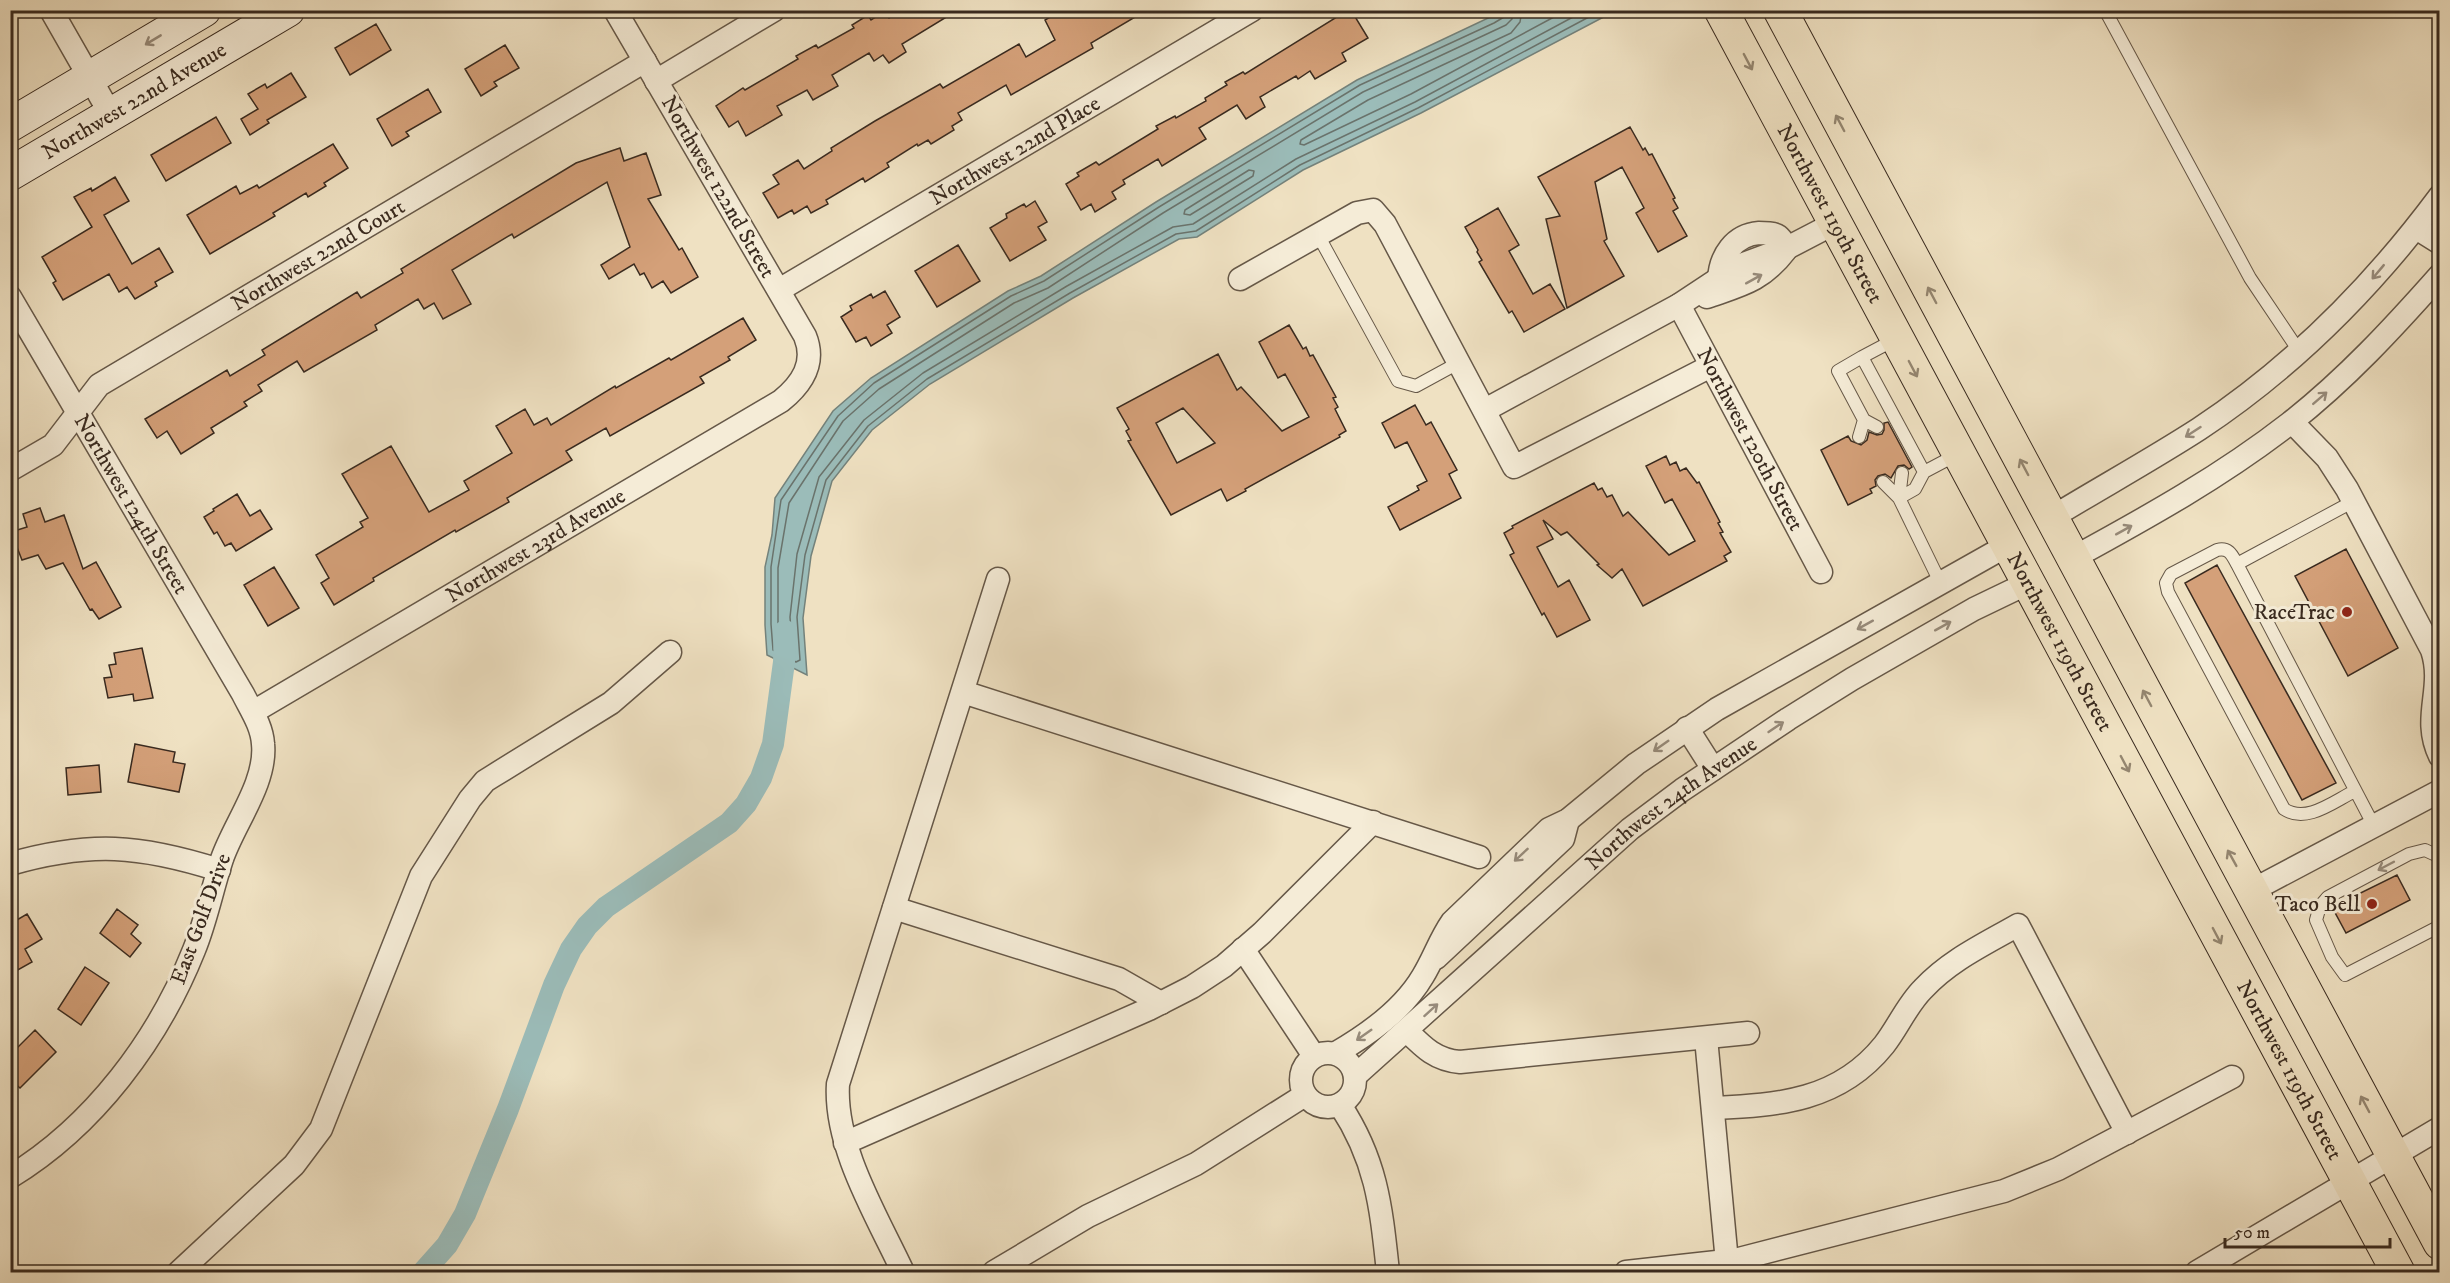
<svg xmlns="http://www.w3.org/2000/svg" width="2450" height="1283" font-family="'IM FELL DW Pica',serif">
  <style>
    .water { fill: #9bbcb9; stroke: #74827b; stroke-width: 1.5 }
    .lines { fill: none; stroke-linecap: round; stroke-linejoin: round }
    .shore { stroke: #6a736c; stroke-width: 1.5 }
    .canal { stroke: #9bbcb9; stroke-width: 22 }
    .building { fill: #d4a079; stroke: #392a1f; stroke-width: 1.5; fill-rule: evenodd }
    .lane-casing { stroke: #665848; stroke-width: 14 }
    .street-casing { stroke: #665848; stroke-width: 25 }
    .secondary-casing { stroke: #392a1f; stroke-width: 35 }
    .highway-casing { stroke: #392a1f; stroke-width: 35 }
    .lane { stroke: #f5ecd7; stroke-width: 12 }
    .street { stroke: #f5ecd7; stroke-width: 22 }
    .secondary { stroke: #f5ecd7; stroke-width: 33 }
    .highway { stroke: #efe1c2; stroke-width: 33 }
    .oneway { stroke: #978b7b }
    .oneway2 { stroke: #948670 }
    .poi-dot { fill: #8f2418; stroke: #f5ecd7; stroke-width: 2 }
    .labels { text-anchor: middle; dominant-baseline: central; stroke-width: 6; stroke-linejoin: round; paint-order: stroke }
    .street-label { font-size: 22px; fill: #392a1f; stroke: #f5ecd7 }
    .poi-label { font-size: 22px; fill: #392a1f; stroke: #f5ecd7; text-anchor: end }
  </style>
  <rect width="100%" height="100%" fill="#efe1c2"/>
  <filter id="stains"><feTurbulence type="fractalNoise" baseFrequency=".00333" numOctaves="4"/><feColorMatrix values="0 0 0 0 .2 0 0 0 0 .09 0 0 0 0 .02 0 0 0 .5 -.17"/></filter>
  <radialGradient id="worn" r=".72"><stop offset=".6" stop-color="#630" stop-opacity="0"/><stop offset="1" stop-color="#630" stop-opacity=".3"/></radialGradient>
  <path class="water" d="M1505,10L1615,11L1421,113L1303,170L1197,237L1179,239L1073,298L930,384L872,430L832,481L811,556L803,618L807,675L767,655L765,625V567L772,535L775,498L833,411L871,378L1008,291L1041,276L1156,202L1357,80Z"/>
  <g class="lines">
    <path class="shore" d="M1506,10L1504,17L1494,23L1360,85L1159,207L1044,281L1011,296L874,383L838,416L781,500L771,567V624L773,650L796,662L800,660L797,617L805,555L826,480L868,426L927,379L1070,293L1176,234L1196,231L1300,165L1418,108L1602,10
      M1513,10L1512,19L1506,25L1363,92L1163,213L1048,288L1014,303L879,389L843,421L789,503L778,568V624L781,645L788,649L792,646L790,617L797,554L819,477L864,420L923,373L1067,286L1173,227L1193,224L1296,159L1415,102L1586,10
      M1522,10L1520,22L1511,33L1368,100L1301,140L1300,144L1304,145L1411,94L1567,10
      M1249,170L1254,171L1253,176L1190,215L1184,214L1185,210Z"/>
    <path class="canal" d="M423,1272L447,1245L465,1214L508,1109L554,985L571,949L587,926L606,907L729,823L746,804L761,778L773,744L784,662L785,631"/>
  </g>
  <path class="building" d="M902,10H958L902,44L906,52L889,63L883,55L874,61L869,53L832,75L838,86L813,100L807,90L777,106L782,115L746,136L738,121L729,127L716,106L743,88L745,90L798,59L796,56L816,45L818,48L854,28L852,25L868,15L871,20L885,11L889,18Z
    M1062,10H1147L1091,43L1093,48L1011,95L1006,85L958,113L962,120L952,126L954,130L931,144L928,140L918,146L917,144L887,163L889,167L865,182L863,178L826,200L828,204L811,213L807,206L794,214L792,210L778,218L763,193L779,184L773,175L798,160L804,169L832,151L831,148L875,121L940,84L943,88L1019,44L1026,57L1055,40L1045,20Z
    M1348,10H1351L1368,38L1342,53L1346,61L1315,79L1310,71L1298,79L1296,76L1260,97L1265,107L1246,119L1237,105L1199,128L1206,139L1162,166L1158,159L1123,180L1125,184L1112,192L1116,199L1095,212L1091,204L1081,210L1066,184L1079,176L1077,173L1096,162L1099,165L1158,129L1156,126L1175,116L1176,118L1206,101L1205,98L1227,85L1225,82L1243,72L1245,74Z
    M376,24L391,50L350,75L335,48Z
    M505,45L519,68L494,82L497,86L481,96L465,69Z
    M291,73L306,97L267,120L269,123L250,135L241,119L258,109L248,94L265,84L267,88Z
    M428,89L441,112L406,132L409,136L392,146L377,119Z
    M216,117L231,143L166,181L151,155Z
    M1630,127L1643,150L1645,148L1649,155L1652,154L1675,198L1673,199L1678,208L1673,211L1687,236L1658,252L1636,213L1644,208L1622,167L1595,182L1607,239L1604,241L1624,276L1567,308L1546,219L1560,216L1538,177Z
    M333,144L348,168L324,183L326,186L308,197L306,193L273,213L275,216L210,254L187,215L236,186L240,194L257,185L259,188Z
    M620,148L624,161L646,153L661,195L648,199L679,250L682,248L698,277L671,293L663,281L652,288L644,273L640,275L634,264L609,279L601,265L630,247L607,182L514,238L512,234L452,270L471,304L443,319L434,303L424,309L418,299L375,325L377,330L304,372L297,361L258,385L262,391L244,402L247,406L211,428L214,433L181,454L167,431L157,438L145,419L227,370L230,376L265,355L262,350L357,292L361,298L403,273L401,269L576,163Z
    M115,177L129,201L104,215L132,264L159,248L173,272L155,282L157,286L135,299L127,287L119,292L109,274L63,300L53,283L56,281L42,257L92,227L74,197L91,188L92,191Z
    M1035,201L1047,222L1038,227L1046,240L1010,261L990,228L1007,218L1006,214L1024,204L1026,207Z
    M1498,208L1519,245L1509,251L1533,294L1550,284L1565,309L1524,332L1512,311L1509,313L1479,262L1482,260L1477,252L1478,250L1465,227Z
    M958,245L980,281L937,307L915,271Z
    M885,291L900,317L887,325L892,333L871,346L866,337L856,342L841,317L852,310L850,306L871,294L873,298Z
    M743,318L756,340L728,357L730,360L700,377L704,383L610,436L606,428L566,451L572,460L507,498L509,502L456,532L455,530L373,578L374,581L334,605L321,583L329,578L316,555L363,527L360,522L368,518L342,474L391,446L429,512L469,490L464,481L512,453L496,426L525,409L534,425L547,418L551,425L615,386L616,388L669,358L671,360Z
    M1289,325L1303,349L1306,347L1310,356L1313,355L1336,397L1333,398L1338,407L1335,409L1346,431L1339,435L1340,437L1245,489L1246,491L1227,501L1221,489L1171,515L1128,441L1131,440L1126,431L1129,429L1117,408L1218,354L1237,390L1241,387L1282,431L1309,417L1285,374L1278,378L1259,342ZM1183,408L1215,443L1177,463L1156,423Z
    M1415,405L1426,425L1431,422L1457,470L1449,474L1461,498L1400,530L1388,507L1419,490L1417,486L1427,481L1407,442L1395,448L1382,423Z
    M1888,422L1912,467L1909,469L1904,465L1898,466L1891,478L1885,474L1878,476L1875,480L1876,486L1870,489L1872,493L1848,505L1821,450L1848,436L1851,441L1861,445L1867,440L1869,432L1877,435L1882,434L1884,430V423Z
    M1666,456L1670,465L1676,462L1680,471L1686,468L1697,483L1699,482L1720,522L1718,523L1723,532L1720,533L1731,552L1724,556L1727,561L1643,606L1622,569L1612,578L1597,565L1599,564L1567,532L1561,535L1543,520L1553,539L1537,547L1558,587L1569,580L1590,620L1557,637L1544,613L1542,615L1510,555L1514,553L1504,533L1513,528L1512,526L1594,483L1598,490L1602,488L1607,497L1612,495L1623,516L1628,512L1669,555L1695,541L1672,499L1665,503L1646,466Z
    M237,494L250,516L260,510L272,529L236,551L231,543L225,546L217,532L214,534L204,517L214,511L213,509Z
    M40,508L45,522L64,515L83,569L96,562L121,607L99,619L92,609L90,610L63,563L46,569L38,555L22,560L11,532L27,527L23,514Z
    M2346,549L2398,648L2348,676L2295,576Z
    M2217,565L2336,783L2302,800L2185,583Z
    M274,567L299,608L268,626L244,585Z
    M142,648L153,698L134,701L133,694L108,698L104,678L112,677L109,665L116,664L114,653Z
    M135,744L175,752L173,762L185,764L179,792L128,782Z
    M99,765L101,792L68,795L66,768Z
    M2397,875L2410,900L2346,933L2332,907Z
    M117,909L138,925L131,934L141,943L130,957L100,933Z
    M27,914L42,939L25,949L32,962L16,971L10,960V924Z
    M85,967L109,983L81,1025L58,1009Z
    M35,1030L56,1052L20,1088L10,1079V1055Z"/>
  <g class="lines">
    <g class="lane-casing">
      <path id="lane" d="M2105,10L2250,278L2299,351
        M1318,235L1398,381L1416,386L1460,362
        M1896,339L1862,357L1924,472L1915,489L1899,498L1940,582
        M1864,420L1877,427
        M1859,437L1864,420L1838,371L1862,357
        M1924,472L1958,454
        M1883,482L1899,498
        M1899,498L1902,473
        M2354,501L2237,564L2374,826
        M2237,564C2232,555 2229,547 2217,550L2171,574L2166,583L2168,592L2284,809C2307,824 2334,801 2355,791
        M2440,857L2425,850L2409,854L2328,897L2320,906L2316,920L2332,957L2345,975L2440,926"/>
    </g>
    <g class="street-casing">
      <g id="street">
        <path d="M51,10L111,115"/>
        <path d="M656,81L774,10"/>
        <path d="M2416,228L2440,243"/>
        <path d="M1240,279L1357,213L1373,210L1385,224L1514,467L1711,366"/>
        <path d="M1719,280C1720,256 1734,235 1759,233C1765,233 1774,233 1778,236C1782,239 1785,245 1787,248"/>
        <path id="s1" d="M779,290L1252,10"/>
        <path id="s2" d="M10,297L243,694C251,710 262,726 263,744C267,782 234,824 222,859C212,889 206,921 194,950C158,1040 94,1126 10,1177"/>
        <path d="M1707,297C1741,285 1762,281 1785,251"/>
        <path id="s3" d="M1679,305L1821,572"/>
        <path d="M1485,410L1679,305L1738,266L1787,248L1835,223"/>
        <path d="M2292,422L2327,458L2347,489L2432,650C2445,689 2421,717 2440,756"/>
        <path id="s4" d="M10,470L53,445L99,385L645,61"/>
        <path d="M2051,518C2100,488 2151,460 2199,429C2293,367 2373,286 2440,196"/>
        <path d="M2073,558C2148,517 2222,476 2290,423C2346,379 2393,328 2440,275"/>
        <path d="M963,692L1479,857"/>
        <path id="s5" d="M253,712L781,401C802,384 816,363 805,336L615,10"/>
        <path d="M1687,728L1713,769"/>
        <path d="M10,864C90,841 140,845 219,870"/>
        <path d="M2251,891L2440,791"/>
        <path d="M894,908L1119,979L1161,1003"/>
        <path d="M1243,949L1314,1056"/>
        <path d="M1436,958L1563,839L1568,820"/>
        <path d="M1407,1031C1424,1048 1436,1060 1460,1062L1748,1033"/>
        <path d="M1706,1038L1727,1262"/>
        <circle cx="1328" cy="1080" r="27"/>
        <path d="M1336,1053C1369,1034 1403,1010 1423,976C1434,958 1440,939 1452,922L1549,829L1568,820L1636,764L1717,709L2008,545"/>
        <path id="s6" d="M1355,1076L1630,829L1682,790L1788,719L1852,679L1974,609L2028,583"/>
        <path d="M1340,1105C1377,1161 1381,1207 1388,1272"/>
        <path d="M1714,1108C1779,1105 1839,1101 1884,1045C1898,1027 1907,1005 1923,989C1950,960 1985,944 2018,925L2127,1133"/>
        <path d="M845,1143L1149,1009L1192,987L1224,966L1262,933L1373,822"/>
        <path d="M179,1272L294,1165L321,1129L421,876L470,799L485,781L493,776L611,703L670,652"/>
        <path d="M903,1272C877,1216 834,1147 838,1084L998,579"/>
        <path d="M994,1272L1088,1216L1196,1164L1305,1095"/>
        <path d="M1626,1272L1735,1260L2004,1191L2058,1169L2232,1077"/>
        <path d="M2197,1272L2440,1128"/>
      </g>
    </g>
    <g class="secondary-casing">
      <g id="secondary">
        <path d="M10,125L204,10"/>
        <path id="s7" d="M10,174L288,10"/>
      </g>
    </g>
    <g class="highway-casing">
      <g id="highway">
        <path id="s8" d="M1721,10L2398,1272"/>
        <path d="M1780,10L2440,1243"/>
      </g>
    </g>
    <use href="#lane" class="lane"/>
    <use href="#street" class="street"/>
    <use href="#secondary" class="secondary"/>
    <use href="#highway" class="highway"/>
  </g>
  <defs><path id="oneway-shaft" d="M-6 0H5M1.5-3L5.5 0L1.5 3" fill="none" stroke-width="1.6" stroke-linecap="round" stroke-linejoin="round" transform="scale(1.5)"/></defs>
  <g class="oneway">
    <use href="#oneway-shaft" transform="translate(153 40) rotate(149)"/>
    <use href="#oneway-shaft" transform="translate(2378 272) rotate(130)"/>
    <use href="#oneway-shaft" transform="translate(1754 279) rotate(-29)"/>
    <use href="#oneway-shaft" transform="translate(2320 398) rotate(-41)"/>
    <use href="#oneway-shaft" transform="translate(2193 432) rotate(147)"/>
    <use href="#oneway-shaft" transform="translate(2124 530) rotate(-29)"/>
    <use href="#oneway-shaft" transform="translate(1865 625) rotate(151)"/>
    <use href="#oneway-shaft" transform="translate(1943 626) rotate(-29)"/>
    <use href="#oneway-shaft" transform="translate(1776 727) rotate(-34)"/>
    <use href="#oneway-shaft" transform="translate(1661 746) rotate(145)"/>
    <use href="#oneway-shaft" transform="translate(1521 855) rotate(137)"/>
    <use href="#oneway-shaft" transform="translate(2386 866) rotate(152)"/>
    <use href="#oneway-shaft" transform="translate(1431 1010) rotate(-42)"/>
    <use href="#oneway-shaft" transform="translate(1364 1035) rotate(145)"/>
  </g>
  <g class="oneway2">
    <use href="#oneway-shaft" transform="translate(1748 62) rotate(62)"/>
    <use href="#oneway-shaft" transform="translate(1840 123) rotate(-118)"/>
    <use href="#oneway-shaft" transform="translate(1932 295) rotate(-118)"/>
    <use href="#oneway-shaft" transform="translate(1913 369) rotate(62)"/>
    <use href="#oneway-shaft" transform="translate(2024 467) rotate(-118)"/>
    <use href="#oneway-shaft" transform="translate(2147 698) rotate(-118)"/>
    <use href="#oneway-shaft" transform="translate(2125 764) rotate(62)"/>
    <use href="#oneway-shaft" transform="translate(2232 858) rotate(-119)"/>
    <use href="#oneway-shaft" transform="translate(2217 936) rotate(62)"/>
    <use href="#oneway-shaft" transform="translate(2365 1104) rotate(-118)"/>
  </g>
  <g class="poi-dot">
    <circle cx="2347" cy="612" r="6"/>
    <circle cx="2372" cy="904" r="6"/>
  </g>
  <g class="labels">
    <g class="street-label">
      <text stroke="none"><textPath href="#s7" startOffset="144">Northwest 22nd Avenue</textPath></text>
      <text stroke="none"><textPath href="#s1" startOffset="274">Northwest 22nd Place</textPath></text>
      <text transform="translate(718 187) rotate(60)">Northwest 122nd Street</text>
      <text stroke="none"><textPath href="#s8" startOffset="231">Northwest 119th Street</textPath></text>
      <text stroke="none"><textPath href="#s4" startOffset="380">Northwest 22nd Court</textPath></text>
      <text stroke="none"><textPath href="#s3" startOffset="152">Northwest 120th Street</textPath></text>
      <text stroke="none"><textPath href="#s2" startOffset="240">Northwest 124th Street</textPath></text>
      <text stroke="none"><textPath href="#s5" startOffset="328">Northwest 23rd Avenue</textPath></text>
      <text stroke="none"><textPath href="#s8" startOffset="717">Northwest 119th Street</textPath></text>
      <text stroke="none"><textPath href="#s6" startOffset="418">Northwest 24th Avenue</textPath></text>
      <text transform="translate(201 919) rotate(-70)">East Golf Drive</text>
      <text stroke="none"><textPath href="#s8" startOffset="1203">Northwest 119th Street</textPath></text>
    </g>
    <g class="poi-label">
      <text x="2335" y="612">RaceTrac</text>
      <text x="2360" y="904">Taco Bell</text>
    </g>
  </g>
  <rect width="2450" height="1283" fill="none" stroke="#efe1c2" stroke-width="36"/>
  <rect x="12" y="12" width="2426" height="1259" fill="none" stroke="#392a1f" stroke-width="3"/>
  <rect x="18" y="18" width="2414" height="1247" fill="none" stroke="#392a1f" stroke-width="1.5"/>
  <path d="M2225 1238v9h165v-9" fill="none" stroke="#392a1f" stroke-width="3"/>
  <text x="2234" y="1238" font-size="18" fill="#392a1f" stroke="#f5ecd7" stroke-width="4.5" paint-order="stroke">50 m</text>
  <rect width="100%" height="100%" filter="url(#stains)"/>
  <rect width="100%" height="100%" fill="url(#worn)"/>
</svg>
